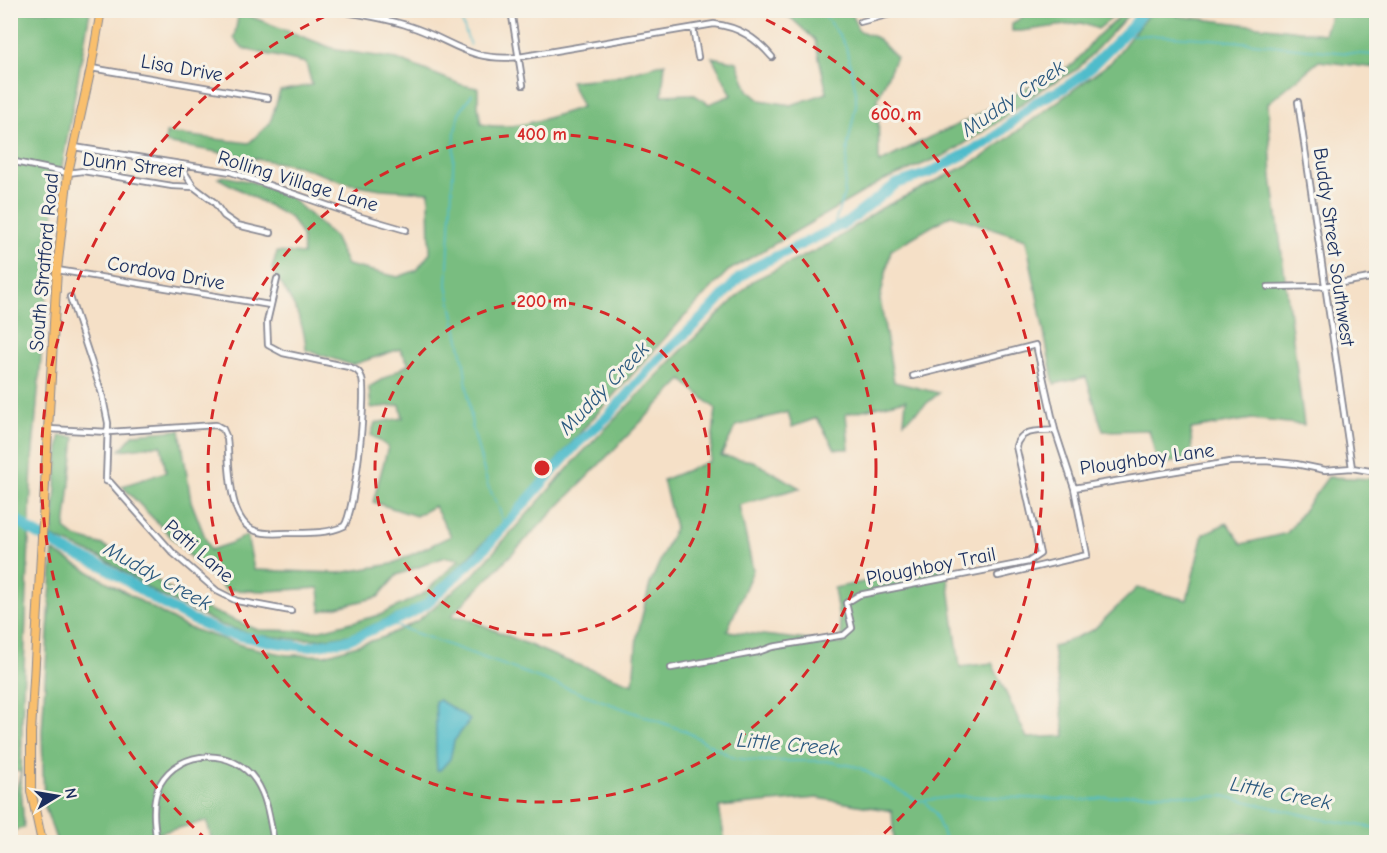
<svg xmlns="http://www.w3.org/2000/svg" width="1387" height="853" font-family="'Comic Neue',sans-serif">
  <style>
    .forest { fill: #79bd80; stroke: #4a766f; stroke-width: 1.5; fill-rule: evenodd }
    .water { fill: #50bccb; stroke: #367694; stroke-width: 1.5 }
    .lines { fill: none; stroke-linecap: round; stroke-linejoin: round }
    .stream { stroke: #50bccb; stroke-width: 1.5 }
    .river { stroke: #50bccb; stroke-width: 10 }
    .minor-casing { stroke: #888892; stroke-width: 8 }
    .primary-casing { stroke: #888892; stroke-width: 10 }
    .minor { stroke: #fff; stroke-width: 4.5 }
    .primary { stroke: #f9bf6d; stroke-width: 8 }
    .ring { fill: none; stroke: #d62828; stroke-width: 3; stroke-dasharray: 10 8 }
    .labels { text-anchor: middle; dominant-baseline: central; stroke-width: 6; stroke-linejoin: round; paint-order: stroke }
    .street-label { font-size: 20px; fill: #1b2f5e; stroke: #f7f3e8 }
    .water-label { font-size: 21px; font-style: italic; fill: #2b597f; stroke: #f7f3e8 }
    .centre { fill: #d62828; stroke: #f7f3e8; stroke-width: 3 }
    .ring-label { font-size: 18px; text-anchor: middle; font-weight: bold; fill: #d62828; stroke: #f7f3e8; stroke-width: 6; stroke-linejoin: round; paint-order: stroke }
  </style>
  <rect width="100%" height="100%" fill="#f7f3e8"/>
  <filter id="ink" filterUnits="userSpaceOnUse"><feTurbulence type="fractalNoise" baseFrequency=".0167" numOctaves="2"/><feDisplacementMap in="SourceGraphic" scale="12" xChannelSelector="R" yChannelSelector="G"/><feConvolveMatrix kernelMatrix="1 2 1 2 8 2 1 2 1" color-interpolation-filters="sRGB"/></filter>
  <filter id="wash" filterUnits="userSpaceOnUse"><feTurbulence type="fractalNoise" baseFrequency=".008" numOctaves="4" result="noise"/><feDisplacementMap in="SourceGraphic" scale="24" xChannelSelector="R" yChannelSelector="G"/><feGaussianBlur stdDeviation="1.35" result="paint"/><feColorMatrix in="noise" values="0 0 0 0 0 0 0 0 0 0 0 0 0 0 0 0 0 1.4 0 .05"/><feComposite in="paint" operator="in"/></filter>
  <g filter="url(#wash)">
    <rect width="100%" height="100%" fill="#f5e0c7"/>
    <path class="forest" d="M1033,10L1107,11L1112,18L1098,29L1081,23L1021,31H1012V24Z
      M11,11H90L54,211L32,461L22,721L21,786L24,828L11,831V799L14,798L21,772L11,770Z
      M778,11H851L858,30L877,38L896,57L878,98L879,163L930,137L966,121L1005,99L1074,64L1094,39L1126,11H1132L1078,69L1042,89L995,124L950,153L882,181L728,271L685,316L586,426L507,519L419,606L349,635L318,639H294L255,635L221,625L156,593L104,559L52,537L60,436L75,437L65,529L75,537L103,545L190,602L258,630L317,631L380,615L423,594L460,559L445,557L397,575L378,597L321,611L319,588L267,591L226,590L201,568L122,486L166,472L161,445L120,450L134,434L180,430L191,501L210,550L231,543L247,535L254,570L339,573L392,564L451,536L434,506L416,516L373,502L388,447L371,435L375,423L403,418L400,405L371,408L369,387L409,364L400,349L352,365L306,350C305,319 288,295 272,269L277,252L303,254L302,236L291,218L218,178L223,176L252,182L290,197L334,237L347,265L398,277L417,270L430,253L429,192L381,189L346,183L298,166L165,143L166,133L249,143L270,123L280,91L312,85L306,63L244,49L234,38L239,12L337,50L397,59L462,85L478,88V106L481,124C515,132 550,117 582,107L570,81L615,77L665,63L662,95L693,94L709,104L732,95L712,57L737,62L748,90L760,100L791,105L827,93L815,40L791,18Z
      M1151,11H1181L1177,16L1324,34L1332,11H1376V68L1319,61L1268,103L1272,177L1304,425L1252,419L1191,429L1192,458L1158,465L1149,430L1103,431L1086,377L1054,384L1026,239L951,215L891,250L880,299L894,382L939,393L904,422L906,400L846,414L849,449H835L817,418L792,427L788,412L736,426L721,456L753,461L800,488L739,505L753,570L727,631L843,644L834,588L946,565L960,667L992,663L1027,738L1065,736L1053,647L1093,630L1137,588L1187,600L1203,534L1227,523L1242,544L1287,533L1328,477L1376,479V842H1267C1251,830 1230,834 1213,842H894L892,811L817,798L719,807L725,842H212L207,821L147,836L135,842H57L44,804L42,732L53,551L186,627L244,646L287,655H325L384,637L417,621L474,574L580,455L681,351L754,280L829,244L880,209L981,158L1111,62ZM682,380L716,409L710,461L663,480L675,527L650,584L637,636L633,684L562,659L466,618L451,616Z"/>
    <path class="water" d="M439,700L462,714L470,720L454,741L450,759L440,770H437C435,747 437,725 435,701Z"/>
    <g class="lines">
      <path class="stream" d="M458,10L470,45
        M820,10L840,36L846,47L856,92V105L848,144L844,194L833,228
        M1123,35C1208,34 1292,50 1376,55
        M472,94L459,113L455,132L447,285L464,363L472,426L488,486L499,508L504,526
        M388,623L685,731L734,758L759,761H826L858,767L918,801L961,796L1086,800L1133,794H1176L1200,797L1224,796L1321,819L1376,828
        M925,802L935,813L946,842"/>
      <path class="river" d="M10,514L30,530L65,550L103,566L159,602L193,620L224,633L276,643L306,647L348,640L408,615L425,605L480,554L577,444L607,417L653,365L710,310L739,278L754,267L846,223L896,184L929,173L990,141L1036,102L1064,88L1084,74L1133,25L1144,10"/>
    </g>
  </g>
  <g filter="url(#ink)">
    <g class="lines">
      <g class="minor-casing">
        <path id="minor" d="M336,10C360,15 386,18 409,26C453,40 467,62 519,57L714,24C739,27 756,38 772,57
          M511,10L523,85
          M860,22L906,10
          M693,28L698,57
          M91,68L268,98
          M1298,102L1352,468
          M74,147L231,172L361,217L406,230
          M10,161L68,173L83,171L172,186L194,187
          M179,164L194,187L214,202L224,216L237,225L271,233
          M57,270L270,305
          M1268,287L1324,286L1376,277
          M70,297L102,394L108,423L106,481L110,482L173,553L217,591L237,601L291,611
          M913,376L1036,345L1055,430L1074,488L1087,555L998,576
          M48,429L109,432L216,425L223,429L227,438C230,464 227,522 256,531C266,535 278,533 288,533C306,533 328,534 344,526C355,512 367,397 362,379C360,371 355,369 349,367L283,353L268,345L267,322L277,279
          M1074,488L1230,462L1265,461L1296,464L1325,470L1352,468L1376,472
          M671,668L758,652L772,647L844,635L852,628L846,603L859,595L1028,562L1040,554L1016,446C1021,428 1039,432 1055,430
          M157,842C154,824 151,801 160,784C180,748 234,748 256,781C268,799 270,822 274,842"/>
      </g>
      <g class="primary-casing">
        <path id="primary" d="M42,842L31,791V733L57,270L68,173L91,68L101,10"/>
      </g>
      <use href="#minor" class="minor"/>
      <use href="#primary" class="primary"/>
    </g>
  </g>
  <g class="ring">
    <circle cx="542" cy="468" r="167"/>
    <circle cx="542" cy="468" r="334"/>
    <path d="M207 840A501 501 0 0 1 334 12M750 12A501 501 0 0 1 877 840"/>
  </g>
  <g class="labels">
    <g class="street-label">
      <text transform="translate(182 68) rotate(10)">Lisa Drive</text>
      <text transform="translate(133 165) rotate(7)">Dunn Street</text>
      <text transform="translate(298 181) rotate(17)">Rolling Village Lane</text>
      <text transform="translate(1334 247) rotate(82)">Buddy Street Southwest</text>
      <text transform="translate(44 262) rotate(-85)">South Stratford Road</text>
      <text transform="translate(166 273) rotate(10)">Cordova Drive</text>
      <text transform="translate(1147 459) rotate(-8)">Ploughboy Lane</text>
      <text transform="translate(199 551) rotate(41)">Patti Lane</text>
      <text transform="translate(931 566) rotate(-11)">Ploughboy Trail</text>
    </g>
    <g class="water-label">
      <text transform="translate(1013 98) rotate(-34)">Muddy Creek</text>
      <text transform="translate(604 388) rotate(-46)">Muddy Creek</text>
      <text transform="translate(158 576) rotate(29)">Muddy Creek</text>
      <text transform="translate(788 744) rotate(5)">Little Creek</text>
      <text transform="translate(1281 793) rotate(11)">Little Creek</text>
    </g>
  </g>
  <circle cx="542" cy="468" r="9" class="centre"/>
  <g class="ring-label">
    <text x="896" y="120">600 m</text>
    <text x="542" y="140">400 m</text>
    <text x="542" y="307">200 m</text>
  </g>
  <rect width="1387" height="853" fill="none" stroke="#f7f3e8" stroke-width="36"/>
  <g transform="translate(57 796) rotate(79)" stroke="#f7f3e8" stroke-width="4.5" paint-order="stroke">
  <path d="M0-4.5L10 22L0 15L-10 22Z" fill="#1b2f5e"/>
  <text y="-9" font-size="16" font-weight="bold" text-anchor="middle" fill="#1b2f5e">N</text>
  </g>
</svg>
